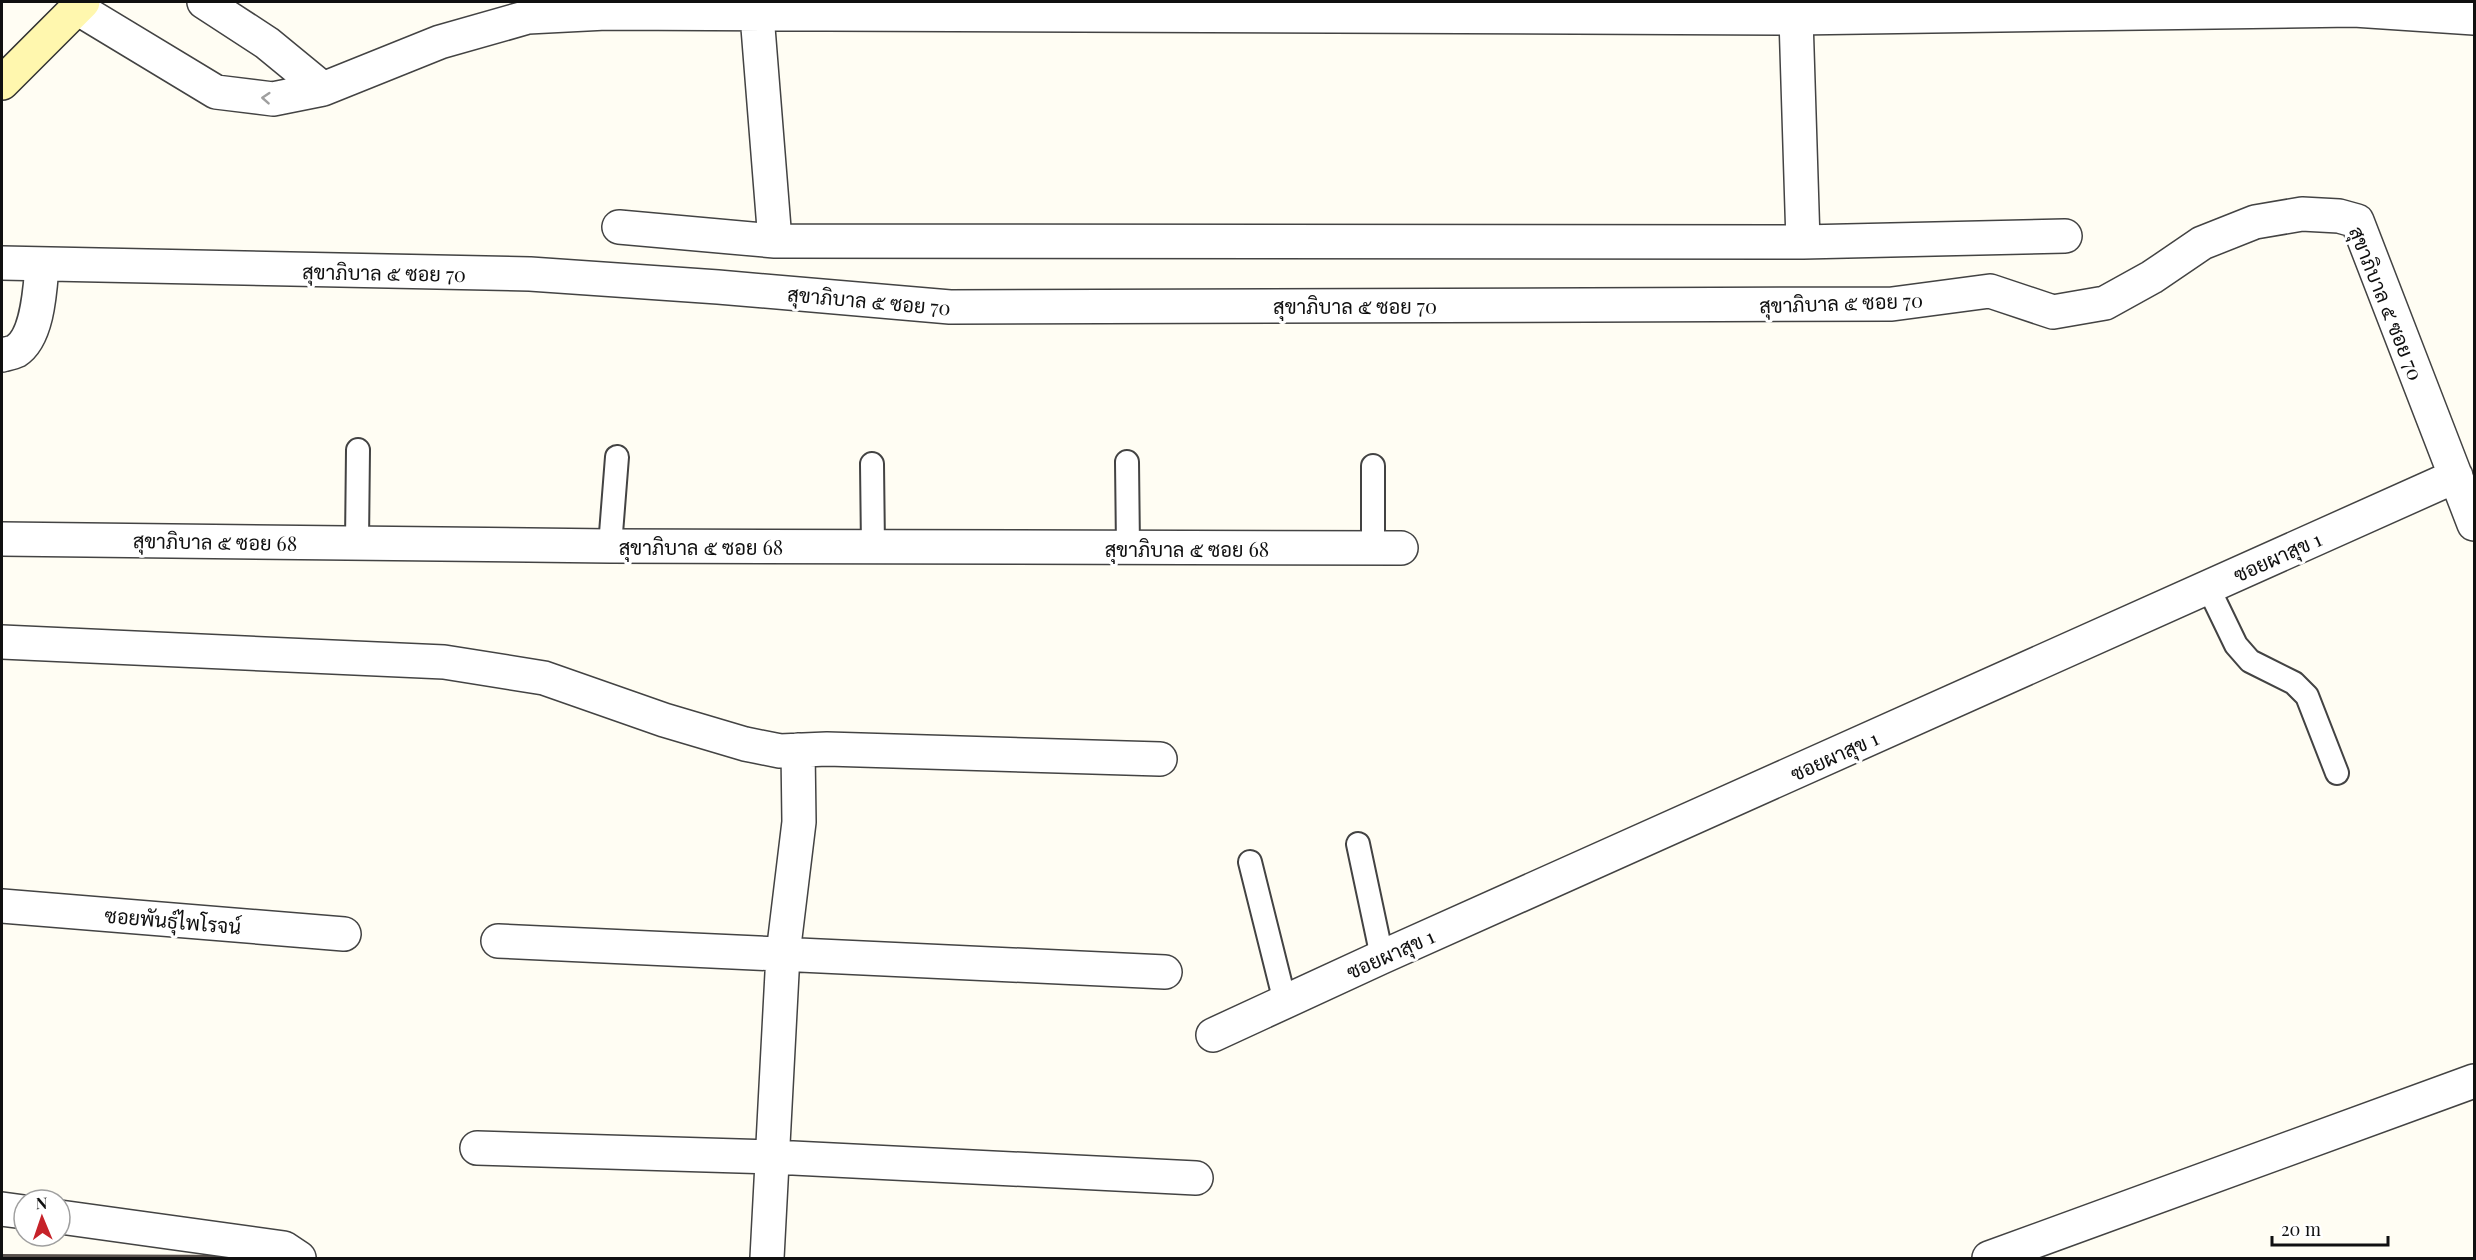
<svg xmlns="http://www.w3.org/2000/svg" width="2476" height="1260" font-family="'Playfair Display',Sarabun,serif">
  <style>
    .building { fill: #59514c }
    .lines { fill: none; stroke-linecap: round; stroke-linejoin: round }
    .lane-casing { stroke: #434343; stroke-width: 26 }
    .street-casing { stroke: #434343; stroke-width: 36 }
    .secondary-casing { stroke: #323232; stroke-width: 36 }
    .lane { stroke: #fff; stroke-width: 22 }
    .street { stroke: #fff; stroke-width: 33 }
    .secondary { stroke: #fff7ae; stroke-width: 33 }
    .oneway { stroke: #9f9f9f }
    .labels { text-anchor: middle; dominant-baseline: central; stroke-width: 6; stroke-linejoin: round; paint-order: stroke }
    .street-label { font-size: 20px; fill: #101010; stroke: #fff }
  </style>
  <rect width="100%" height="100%" fill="#fffdf3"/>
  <path class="building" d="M2,1254L251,1255L252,1258H2Z"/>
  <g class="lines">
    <g class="lane-casing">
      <path id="lane" d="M1127,462L1128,547
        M872,464L873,547
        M357,542L358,450
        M610,546L617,457
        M1373,548V466
        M2208,587L2236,645L2250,661L2294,683L2307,696L2337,773
        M1358,844L1382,957
        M1250,862L1285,1002"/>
    </g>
    <g class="street-casing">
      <path id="street" d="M204,2L267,43L323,89
        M77,8L216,92L273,99L323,89L440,42L528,17L606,13L1796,18L2354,10L2474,18
        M757,15L775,241L1803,242L1796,18
        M619,227L775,241
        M1803,242L2065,236
        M2,263L530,274L718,287L950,307L1892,304L1990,291L2053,312L2105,303L2152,277L2202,243L2255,222L2302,214L2339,216L2357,221L2474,524
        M2,355C5,354 12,353 16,351C38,337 40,289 42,266
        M2,539L610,546L1401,548
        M2,642L444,662L544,678L664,720L745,744L780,751L827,749L1160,759
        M2,906L344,934
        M498,941L1165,972
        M1213,1035L1382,957L2456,476
        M477,1148L773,1157L1196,1178
        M2,1209L24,1212
        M60,1217L284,1248L299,1258
        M767,1258L783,954L799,822L798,750
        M1989,1258L2474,1081"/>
    </g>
    <g class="secondary-casing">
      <path id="secondary" d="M2,83L83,2"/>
    </g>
    <use href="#lane" class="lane"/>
    <use href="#street" class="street"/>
    <use href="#secondary" class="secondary"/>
  </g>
  <defs><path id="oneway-chevron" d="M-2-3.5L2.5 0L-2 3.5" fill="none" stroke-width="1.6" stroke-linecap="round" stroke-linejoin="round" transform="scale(1.5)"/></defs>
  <use class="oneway" href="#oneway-chevron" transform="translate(266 98) rotate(-176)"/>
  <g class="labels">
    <g class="street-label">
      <text transform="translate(384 272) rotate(1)">สุขาภิบาล ๕ ซอย 70</text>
      <text transform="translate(869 300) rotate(5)">สุขาภิบาล ๕ ซอย 70</text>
      <text transform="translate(1841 302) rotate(-2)">สุขาภิบาล ๕ ซอย 70</text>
      <text transform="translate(2387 303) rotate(68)">สุขาภิบาล ๕ ซอย 70</text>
      <text x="1355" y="305">สุขาภิบาล ๕ ซอย 70</text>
      <text transform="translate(215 541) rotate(1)">สุขาภิบาล ๕ ซอย 68</text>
      <text x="701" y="546">สุขาภิบาล ๕ ซอย 68</text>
      <text x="1187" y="548">สุขาภิบาล ๕ ซอย 68</text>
      <text transform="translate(2277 556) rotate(-24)">ซอยผาสุข 1</text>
      <text transform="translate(1834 755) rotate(-24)">ซอยผาสุข 1</text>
      <text transform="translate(173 920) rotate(5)">ซอยพันธ์ุไพโรจน์</text>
      <text transform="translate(1390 953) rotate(-24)">ซอยผาสุข 1</text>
    </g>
  </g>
  <rect width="2476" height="1260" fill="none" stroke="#101010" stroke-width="6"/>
  <g transform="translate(42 1218) rotate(358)"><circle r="28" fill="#ffffff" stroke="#9f9f9f" stroke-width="1.5"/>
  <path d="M0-4.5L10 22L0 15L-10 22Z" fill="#c62229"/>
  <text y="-9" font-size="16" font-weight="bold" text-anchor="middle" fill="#101010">N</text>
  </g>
  <path d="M2272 1236v9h116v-9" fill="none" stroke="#101010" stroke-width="3"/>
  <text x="2281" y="1236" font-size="18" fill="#101010" stroke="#ffffff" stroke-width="4.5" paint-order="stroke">20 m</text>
</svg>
